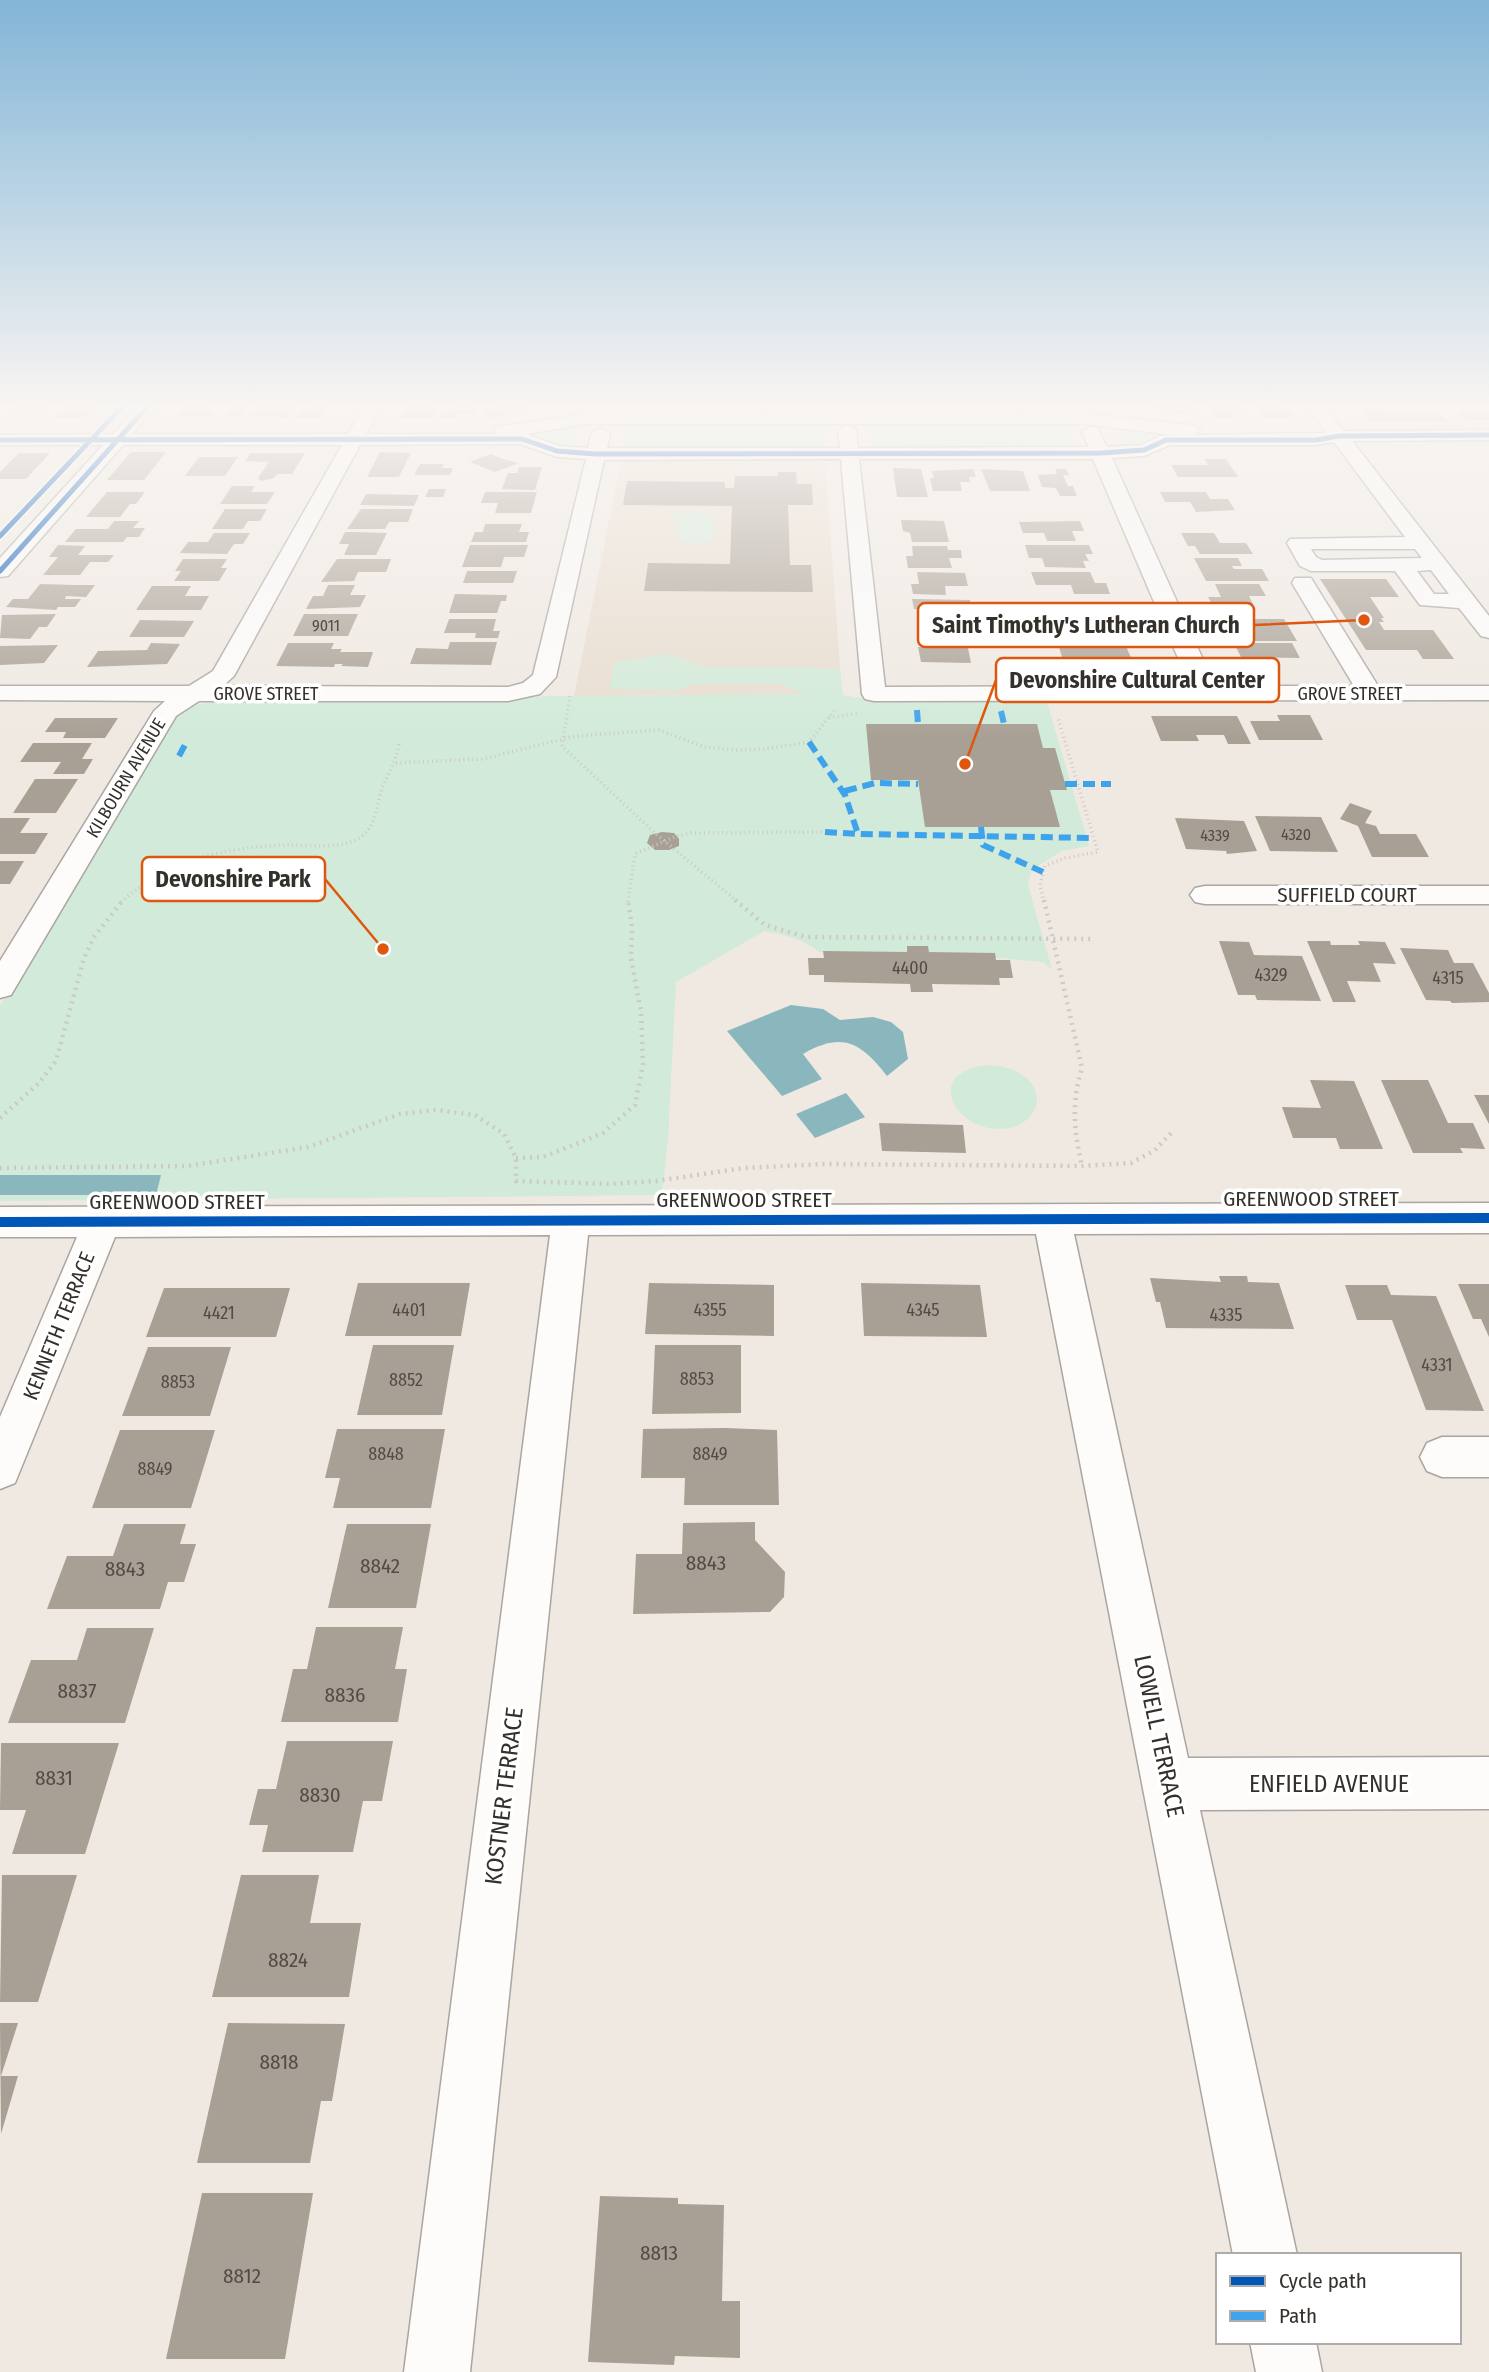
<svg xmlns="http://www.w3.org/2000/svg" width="1489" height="2372" font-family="'Fira Sans Condensed',sans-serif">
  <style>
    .built { fill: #e8ddcf }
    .green { fill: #d1ead9 }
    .water { fill: #8ab6be }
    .building { fill: #a9a095 }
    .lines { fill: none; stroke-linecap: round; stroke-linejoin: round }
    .minor-casing { stroke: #aaa5a1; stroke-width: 3 }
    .path-far1 { stroke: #cccac7; stroke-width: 3.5; stroke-dasharray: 1 3.5; stroke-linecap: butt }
    .path { stroke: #cccac7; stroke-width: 4.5; stroke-dasharray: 2 5; stroke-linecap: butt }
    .minor { fill: #fdfcfb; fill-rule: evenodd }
    .quiet { stroke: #3ea3eb; stroke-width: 6; stroke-dasharray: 12 6; stroke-linecap: butt }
    .cycleway-far1-casing { stroke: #fff; stroke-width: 8 }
    .cycleway-casing { stroke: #fff; stroke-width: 14 }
    .cycleway-far1 { stroke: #0057b8; stroke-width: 5 }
    .cycleway { stroke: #0057b8; stroke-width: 10 }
    .labels { text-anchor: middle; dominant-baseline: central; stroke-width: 7; stroke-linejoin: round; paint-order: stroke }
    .far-number-label { font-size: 16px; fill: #514c46 }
    .far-street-label { font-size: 18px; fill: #34302c; stroke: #fff }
    .number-label { font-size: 18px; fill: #514c46 }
    .street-label { font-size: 21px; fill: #34302c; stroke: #fff }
    .near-number-label { font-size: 21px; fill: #514c46 }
    .near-street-label { font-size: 24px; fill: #34302c; stroke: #fff }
    .leader { fill: none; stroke: #df570e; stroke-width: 2.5 }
    .callout-dot { fill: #df570e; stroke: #fff; stroke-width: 2.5 }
    .callout { fill: #fff; stroke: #df570e; stroke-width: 2.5 }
    .callout-label { font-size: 23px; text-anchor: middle; font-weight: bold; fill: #34302c }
  </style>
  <rect width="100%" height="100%" fill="#efe9e2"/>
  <path class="built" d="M621,461L825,462L842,695L574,696Z"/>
  <path class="green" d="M579,423L574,448L551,445L542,437L544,431Z
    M628,423H821L824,448H624Z
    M870,424H1065L1075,448H874Z
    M1113,424L1146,431L1151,441L1147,445L1125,448Z
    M680,511H696L714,518L713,540C703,546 689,544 678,540L679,525L673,521V514Z
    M667,654L705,667H804L840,670L843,695L886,702H1047L1089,846L1062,851L1031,870L1028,885L1052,970L1043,962L929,952L928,946H907V952H819C802,938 785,935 764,931L676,982L668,1139L662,1195L0,1201V1006L177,708L230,699L803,694L781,684H693L680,690L609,689L614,663Z
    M990,1065C1003,1066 1015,1069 1025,1077C1048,1096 1035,1123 1009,1128C956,1137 919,1070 990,1065Z"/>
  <path class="water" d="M791,1005L823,1009L840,1020L873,1017L891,1022L903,1032L908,1059L887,1076C861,1043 843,1031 803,1054L822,1079L782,1096L727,1031Z
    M846,1093L865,1117L815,1138L796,1114Z
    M0,1175H161L156,1195H0Z"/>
  <path class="building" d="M18,406H52L45,412H11Z
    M66,406H96L84,418H53Z
    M185,406H210L205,411H215L210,417L176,416Z
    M232,406H251L243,417H223Z
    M256,406H299L291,418L248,416Z
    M307,406H331L320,418H296Z
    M411,406H440L434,418H400L406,407Z
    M455,406H477L474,414H456L454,418H439L444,408Z
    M488,406H528L533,410L489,418L479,410L491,408Z
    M1156,406H1197L1194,407L1204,410L1192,416L1151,408Z
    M1208,406H1242L1246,412H1230L1234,418H1216Z
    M1253,406H1285L1294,418H1262Z
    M1359,408H1386L1389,412H1438L1446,421H1370Z
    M1457,411H1489V420H1466Z
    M131,452H166L144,480H107Z
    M380,452L411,453L399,477H367Z
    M19,453H50L26,479H0V472Z
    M251,453H305L292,474H277L274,478L261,481L258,478L269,462L245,461Z
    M491,454L503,459L519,463L495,472L470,462Z
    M199,457H238L225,476H185Z
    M1204,459H1226L1238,477H1178L1171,465H1208Z
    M420,464H444L442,468H453L450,475H414Z
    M519,467H542L535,490L502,489L508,473H517Z
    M893,468L921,469L928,497H897Z
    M973,469L976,477H969L970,482H960L962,491H933L930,478H934L932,471Z
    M981,469L1023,471L1030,491H990Z
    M1055,469H1066L1069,475H1063L1068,486H1073L1077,496H1060L1056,488L1042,487L1038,475L1057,474Z
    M778,472H796L797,484H812L813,505H788L790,565H811L813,592L644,591L648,563L730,564L732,506L623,505L627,481L725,482V488H734L735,476H778Z
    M232,486H255L251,492H275L267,504H220Z
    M429,489H446L443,497H425Z
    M107,492H145L136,504H130L120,517H86Z
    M485,492H537L531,513H495L498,503H481Z
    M1160,492H1206L1210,499H1228L1235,510L1196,512L1190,502H1165Z
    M366,494L419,495L414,506L360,505Z
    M225,509H267L260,521H248L243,529H212Z
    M361,509H413L408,522H389L385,529H347Z
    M901,520L944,521L949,542H912L910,533L903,531Z
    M114,521H139L133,528H145L139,537H127L123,542H65L76,529H108Z
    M1080,521L1084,531H1072L1076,541H1047L1044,533H1023L1019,522Z
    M485,524H522L519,532H529L526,542H471L475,532H483Z
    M345,532H355L387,533L376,555H344L349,544H339Z
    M214,533H250L243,544H234L227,554L180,553L188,542H208Z
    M1181,533H1214L1220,543H1246L1253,554H1200L1195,546H1188Z
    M58,545L85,546L78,555H114L108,562H90L80,575H43L58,557H49Z
    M470,545H528L524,557H504L501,567H462Z
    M1025,545H1089L1093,554H1085L1089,561H1083L1086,568L1045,567L1042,558H1029Z
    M912,546H947L948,550H961L962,558H949L952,568H908L906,556H913Z
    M1194,558H1238L1242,566H1232L1234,569H1262L1269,581H1206Z
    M183,559H227L221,568H227L219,581H174L181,571H175Z
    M337,559H391L386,572H358L354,581L321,582Z
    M467,571H517L513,583H463Z
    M917,572L965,573L968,586H945L946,595L913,594L911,584H919Z
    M1031,572H1090L1095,583H1106L1110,594H1074L1071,585H1036Z
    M1320,579H1386L1399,597H1370L1384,618H1381L1384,622H1379L1384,630H1433L1454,659H1423L1417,650H1366Z
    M40,584L76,585H95L86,597L66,596L65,599H81L75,607H58L56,610L6,607L13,599H28Z
    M1215,584H1259L1266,596H1249L1256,610L1215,609L1208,597H1221Z
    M328,585H355L350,595H366L360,607L306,609L313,596H323Z
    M152,586H191L185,596H209L201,610H136Z
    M455,594L503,595H507L506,601H501L497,613H449Z
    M912,599L970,600L976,624H934L931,609H914Z
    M56,614L47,627H39L30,639L0,638L2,615Z
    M304,614H358L348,636H293Z
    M1226,615H1249L1252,619H1284L1297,641H1234L1223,619H1228Z
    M449,619H496L493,631H500L498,638H475L476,633H444Z
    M140,620L194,621L184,637H129Z
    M978,628L983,641L922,642L918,629Z
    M450,642H497L491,665L410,664L416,648L448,649Z
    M151,643L180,644L167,664L87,667L98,651L147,650Z
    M288,643H334L331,649H342L340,652H373L368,667L341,666L343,664H335L334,667L276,666Z
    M1234,643H1292L1300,658L1241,657Z
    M1058,644H1125L1132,660H1063Z
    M58,645L44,663L0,665V646Z
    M918,647L968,648L971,663L921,662Z
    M1277,715H1310L1323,740H1259L1250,721H1280Z
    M1151,716H1237L1251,744H1228L1224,735H1196L1199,741H1161Z
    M55,718H118L105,738H63L66,732H45Z
    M866,724H1037L1043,748H1055L1067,790H1050L1060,827H925L918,780H871Z
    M33,743H92L82,759H93L84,774H53L61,762H20Z
    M35,779H78L56,813H13Z
    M1350,803L1372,811L1365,823L1376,826L1380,834H1416L1429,857H1372L1358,826L1340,819Z
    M1255,816L1321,817L1338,852L1270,851Z
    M0,818H30L20,833H48L35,854H0Z
    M1175,818L1244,821L1257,851L1227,854L1226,851L1186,849Z
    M662,832L674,833L679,839V846L669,850H655L647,843L650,835Z
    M0,861H24L10,884H0Z
    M1219,941L1249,942L1254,955L1302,956L1321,1001L1257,1000L1255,995H1238Z
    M1307,941H1330L1331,945H1360L1358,941L1385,942L1396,964L1373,963L1381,982L1347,981L1356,1002H1333Z
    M907,946H928L929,952L995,953L996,960H1010L1013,978H999L1000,985L932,984L933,992H911L910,984L824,982V975H809L808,958H824L823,951L907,952Z
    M1400,948L1448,950L1454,963H1473L1489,993V1002L1452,1003L1450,1001L1426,1000Z
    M1310,1080L1354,1081L1383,1149H1340L1336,1138H1293L1282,1107L1321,1108Z
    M1381,1080H1428L1448,1123H1473L1485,1149L1460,1148L1463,1153H1413Z
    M1474,1095H1489V1124Z
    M879,1123L963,1125L966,1153L882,1151Z
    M1219,1276H1247L1248,1282L1279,1283L1294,1329L1166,1328L1160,1302H1156L1150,1278L1221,1282Z
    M358,1283H470L461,1336H345Z
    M649,1283L774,1285V1336L645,1334Z
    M861,1283L980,1285L987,1337L864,1336Z
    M1458,1284H1489V1337L1481,1319H1473Z
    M1345,1285H1387L1391,1295L1436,1296L1484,1411L1426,1410L1392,1320H1357Z
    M164,1288H290L276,1337H146Z
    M373,1345H454L442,1415H357Z
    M655,1345H741V1413L652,1414Z
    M148,1347H231L210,1416H122Z
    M725,1428L777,1430L779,1505H684L685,1478H641L643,1429Z
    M337,1429H445L431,1508H333L340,1478H325Z
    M120,1430H215L191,1508H92Z
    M755,1522V1540L785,1572L784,1597L770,1612L633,1614L636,1554H682L683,1523Z
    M124,1524H186L180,1544H196L184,1582H168L160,1609H47L67,1556H113Z
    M347,1524H431L416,1608H328Z
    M316,1627H403L395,1669H407L398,1722H281L293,1669H307Z
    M87,1628H154L125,1723H8L31,1660H77Z
    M287,1741H393L382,1801H363L353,1852H262L268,1825H249L258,1789H276Z
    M1,1743H119L85,1854H12L26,1810H0Z
    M2,1875H77L38,2002H0Z
    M241,1875H319L310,1923H361L349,1997H212Z
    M0,2023H18L1,2076H18L1,2134Z
    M228,2023L345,2024L332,2101H321L310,2163H197Z
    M202,2193H313L285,2359H166Z
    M600,2196L678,2198V2204L724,2205L722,2301H740V2358L675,2356L674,2365L588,2362Z"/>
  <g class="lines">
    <g class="minor-casing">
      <path id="minor" d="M139,406H157L132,434H348L365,406H382L366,434H496L494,431L497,427L503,426L585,414H1086L1191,425L1200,430L1195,435L1326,433L1307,406H1324L1343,431L1489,430V440L1352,441L1489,616V638L1481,636L1459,608L1420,605L1395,571H1311L1300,566L1287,543L1290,539L1405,537L1334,442L1316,445H1170L1144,456L1112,458L1215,686H1354L1292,583L1295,578H1311L1314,583L1378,686H1489V700L874,701L865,699L862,694L841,459L604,460L556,677L540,694L508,701H199L176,716L11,995L0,998V961L154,711L165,701L0,700V686H189L213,671L342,445H123L8,576L0,577V558L103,445H0V435L113,434ZM585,424H1086L1173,435L1160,436L1142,445L1107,447L1097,428L1091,427L1082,432L1089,447L858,448L856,430L847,425L838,430L840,448H607L610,433L601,428L592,433L588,448L559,446L526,434ZM520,444L557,457L586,459L533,675L523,683L508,687L223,686L234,676L360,445ZM859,459H1093L1190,686L885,687ZM1311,549H1415L1422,558L1322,560L1316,557ZM1431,570L1449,594H1434L1417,571Z
        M1205,886H1489V904H1205L1195,902L1190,895L1195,888Z
        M1489,1203V1233L1074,1234L1188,1758L1489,1757V1809L1200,1810L1297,2255H1233L1036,1234L588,1235L470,2372H404L550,1235L115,1237L15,1483L0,1489V1417L77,1237H0V1207Z
        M1442,1437H1489V1477H1442L1427,1471L1420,1457L1427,1443Z
        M1250,2342H1316L1322,2372H1256Z"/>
    </g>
    <path class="path-far1" d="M570,696L562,746L656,834L738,902
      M829,718L859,713
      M396,763L482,759L576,736L659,730L704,747L735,750L766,749L809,742L835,710
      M121,902C169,859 226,847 288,845C311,845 343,850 362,836C377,825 376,805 382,788C389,772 396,762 399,744
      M628,902L635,854L677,836L691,833L825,832
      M1044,902L1040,885L1045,866L1065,858L1098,852L1058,718"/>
    <path class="path" d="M735,900L765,925L806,937L1095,939
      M1044,900L1082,1068C1071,1103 1074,1131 1082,1166
      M0,1118L38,1084L56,1061L84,958L94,937L123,900
      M516,1158L543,1157L603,1133L635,1105L643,1064L641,1012L631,958L632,927L628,900
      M0,1168L187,1166L308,1147L400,1114L436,1110L475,1115L504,1134L516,1158V1181L609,1184L656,1181L744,1168L824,1164L1082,1166L1131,1163L1154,1151L1174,1130"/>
    <use href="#minor" class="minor"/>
    <path class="quiet" d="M917,710L918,724
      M1001,711L1004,724
      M809,742L845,795L858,834L1093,838
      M179,756L186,743
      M1065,784H1111
      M845,791L875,783L918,784
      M981,827L983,845L1043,872
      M825,832L858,834"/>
    <g class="cycleway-far1-casing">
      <path id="cycleway-far1" d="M0,440L522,439L557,451L596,454L1101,453L1144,450L1166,440H1316L1339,436L1489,435
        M0,536L123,406
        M0,571L148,406"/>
    </g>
    <g class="cycleway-casing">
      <path id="cycleway" d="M0,1222L1489,1218"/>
    </g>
    <use href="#cycleway-far1" class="cycleway-far1"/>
    <use href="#cycleway" class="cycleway"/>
  </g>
  <linearGradient id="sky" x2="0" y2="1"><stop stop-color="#82b5d7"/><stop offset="0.55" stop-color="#f8f5f2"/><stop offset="1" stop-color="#f8f5f2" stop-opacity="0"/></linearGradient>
  <rect width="1489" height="738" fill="url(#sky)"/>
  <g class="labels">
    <g class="far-number-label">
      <text x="326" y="625">9011</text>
      <text x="1296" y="834">4320</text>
      <text x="1215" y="835">4339</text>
    </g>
    <g class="far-street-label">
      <text x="266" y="694">GROVE STREET</text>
      <text x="1350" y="694">GROVE STREET</text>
      <text transform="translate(126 778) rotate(-59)">KILBOURN AVENUE</text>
    </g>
    <g class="number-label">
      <text x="910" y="968">4400</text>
      <text x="1271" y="975">4329</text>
      <text x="1448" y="978">4315</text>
      <text x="409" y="1310">4401</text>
      <text x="710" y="1310">4355</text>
      <text x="923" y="1310">4345</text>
      <text x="219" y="1313">4421</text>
      <text x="1226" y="1315">4335</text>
      <text x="1437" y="1365">4331</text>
      <text x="697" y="1379">8853</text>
      <text x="406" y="1380">8852</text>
      <text x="178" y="1382">8853</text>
      <text x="386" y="1454">8848</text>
      <text x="710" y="1454">8849</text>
      <text x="155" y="1469">8849</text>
    </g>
    <g class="street-label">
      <text x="1347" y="895">SUFFIELD COURT</text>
      <text x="1311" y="1199">GREENWOOD STREET</text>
      <text x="744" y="1200">GREENWOOD STREET</text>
      <text x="177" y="1202">GREENWOOD STREET</text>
      <text transform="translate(59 1326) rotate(-68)">KENNETH TERRACE</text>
    </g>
    <g class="near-number-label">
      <text x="706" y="1563">8843</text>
      <text x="380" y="1566">8842</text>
      <text x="125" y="1569">8843</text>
      <text x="77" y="1691">8837</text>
      <text x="345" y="1695">8836</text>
      <text x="54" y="1778">8831</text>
      <text x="320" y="1795">8830</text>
      <text x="288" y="1960">8824</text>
      <text x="279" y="2062">8818</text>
      <text x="659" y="2253">8813</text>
      <text x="242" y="2276">8812</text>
    </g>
    <g class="near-street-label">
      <text transform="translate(1159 1736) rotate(78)">LOWELL TERRACE</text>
      <text x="1329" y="1784">ENFIELD AVENUE</text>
      <text transform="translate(504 1796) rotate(-83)">KOSTNER TERRACE</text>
    </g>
  </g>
  <path class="leader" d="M1364 620L1254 625M965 764L996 680M383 949L325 879"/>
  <g class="callout-dot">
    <circle cx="1364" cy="620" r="7"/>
    <circle cx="965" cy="764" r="7"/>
    <circle cx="383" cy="949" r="7"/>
  </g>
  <g class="callout">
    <rect x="918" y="603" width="336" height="44" rx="7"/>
    <rect x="996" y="658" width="283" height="44" rx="7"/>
    <rect x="142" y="857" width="183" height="44" rx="7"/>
  </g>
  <g class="callout-label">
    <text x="1086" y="633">Saint Timothy's Lutheran Church</text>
    <text x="1137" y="688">Devonshire Cultural Center</text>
    <text x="233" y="887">Devonshire Park</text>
  </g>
  <rect x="1216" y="2253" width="245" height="91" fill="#ffffff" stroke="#aeacab" stroke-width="2"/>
  <rect x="1230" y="2276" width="35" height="10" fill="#0057b8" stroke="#aeacab" stroke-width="2"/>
  <text x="1279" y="2288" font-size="21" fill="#34302c">Cycle path</text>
  <rect x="1230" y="2311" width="35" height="10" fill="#3ea3eb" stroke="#aeacab" stroke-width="2"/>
  <text x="1279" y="2323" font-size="21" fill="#34302c">Path</text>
</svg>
